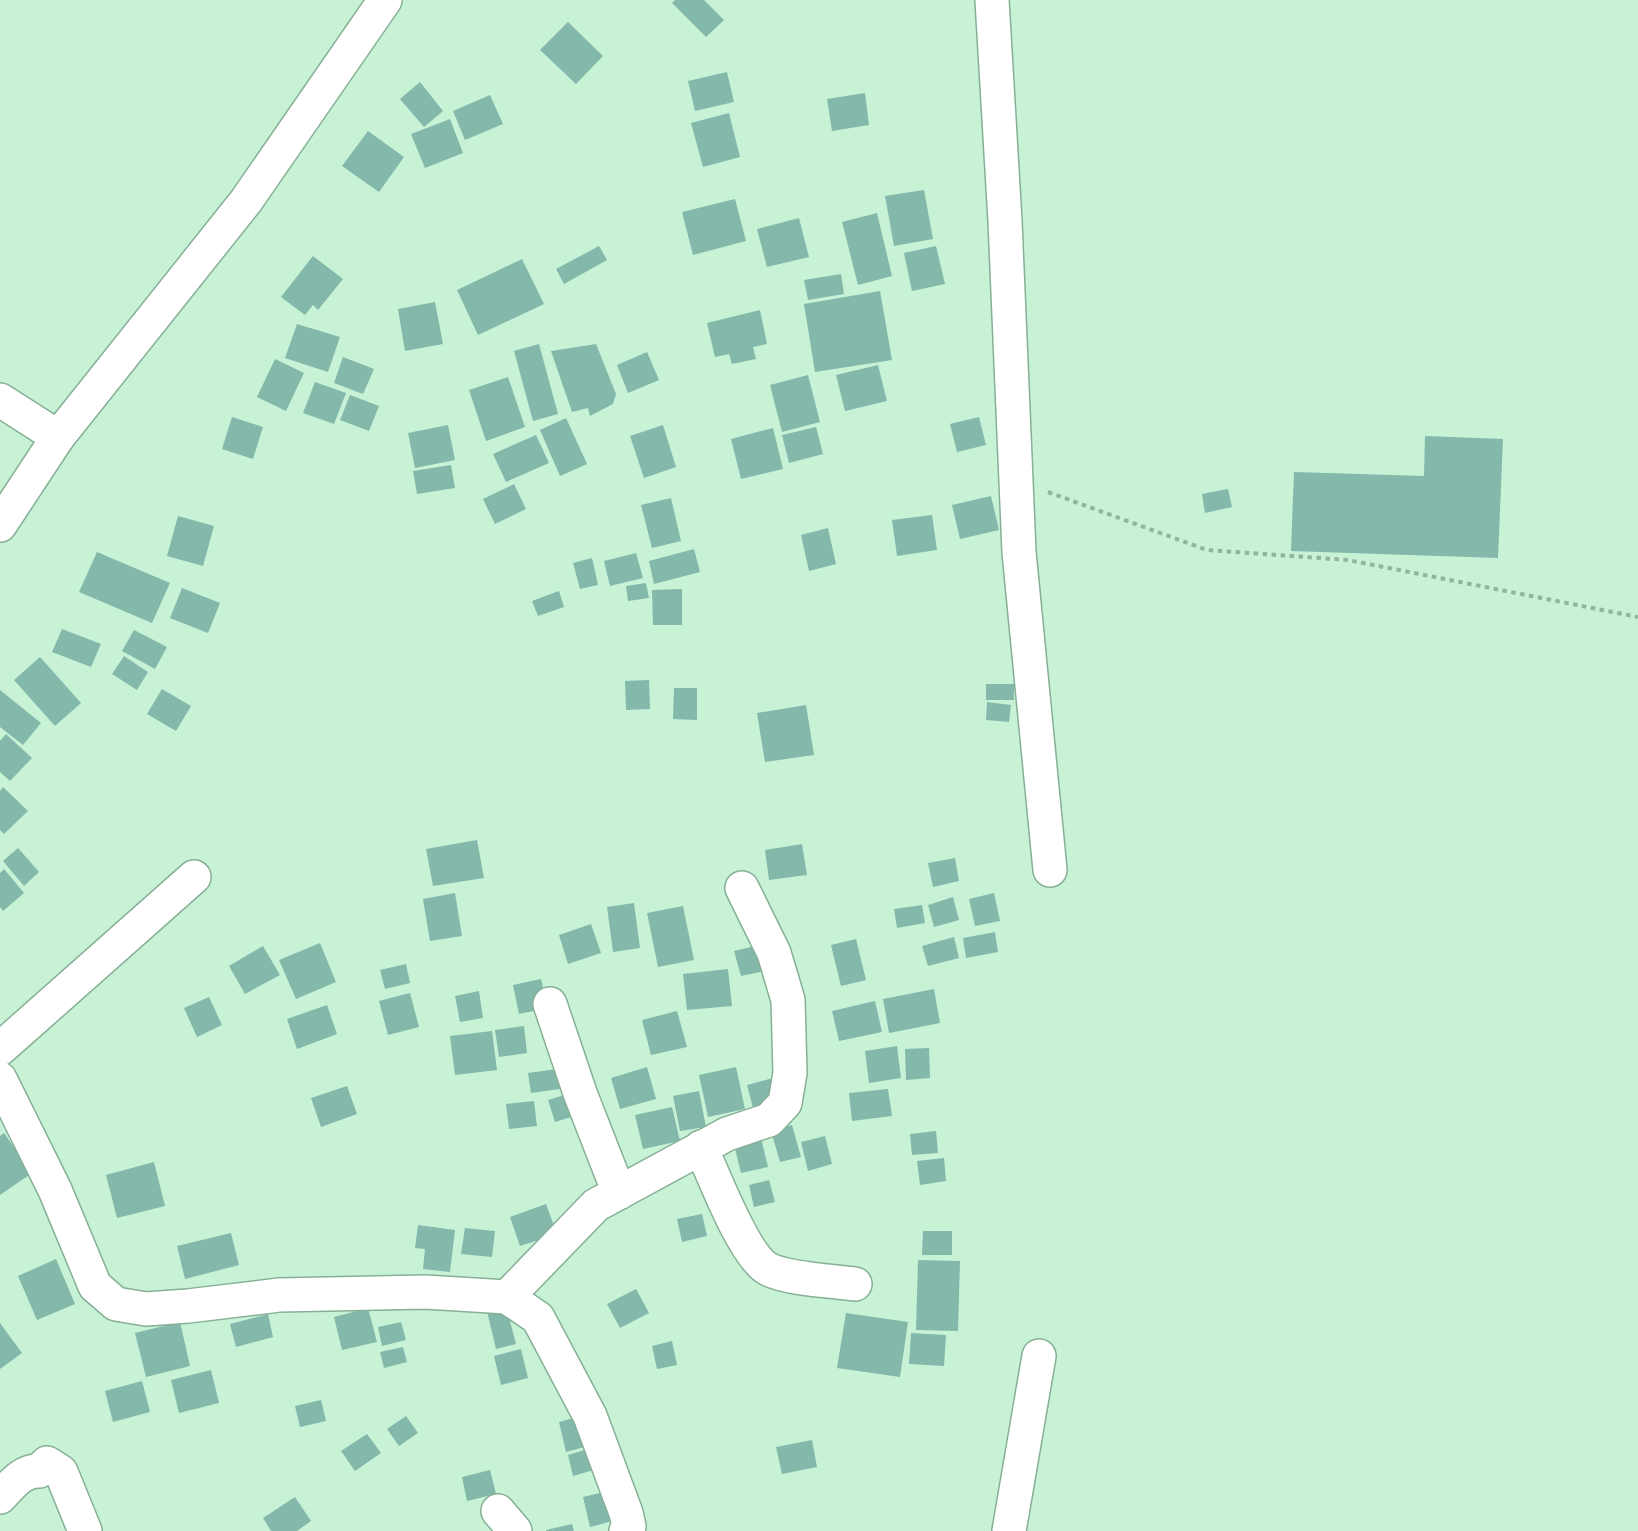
<svg xmlns="http://www.w3.org/2000/svg" width="1638" height="1531" font-family="Montserrat,sans-serif">
  <style>
    .building { fill: #83b8aa }
    .lines { fill: none; stroke-linecap: round; stroke-linejoin: round }
    .street-casing { stroke: #86b095; stroke-width: 36 }
    .highway-casing { stroke: #86b095; stroke-width: 36 }
    .path { stroke: #92b49e; stroke-width: 4; stroke-dasharray: 4.5 4.5; stroke-linecap: butt }
    .street { stroke: #fff; stroke-width: 33 }
    .highway { stroke: #fff; stroke-width: 33 }
  </style>
  <rect width="100%" height="100%" fill="#c7f2d6"/>
  <path class="building" d="M675,0H704L724,20L706,37L672,3Z
    M568,22L603,56L576,84L540,50Z
    M727,72L734,102L695,111L688,81Z
    M420,82L443,111L424,127L400,99Z
    M865,93L869,125L832,131L827,99Z
    M490,95L503,124L465,140L453,111Z
    M729,113L740,157L703,167L691,123Z
    M450,119L463,153L425,168L411,134Z
    M368,131L404,157L379,192L342,166Z
    M924,190L933,239L894,246L885,196Z
    M735,199L746,241L693,255L682,212Z
    M877,213L892,276L858,285L842,222Z
    M799,218L809,257L767,267L757,229Z
    M599,246L607,260L564,284L556,269Z
    M936,246L945,284L912,291L904,253Z
    M313,256L343,279L318,310L313,305L305,315L281,297Z
    M522,259L544,304L478,335L457,290Z
    M841,274L844,294L808,300L804,280Z
    M880,291L892,360L815,372L804,304Z
    M435,302L443,344L405,351L398,309Z
    M760,310L767,344L753,347L756,359L732,364L729,354L715,357L707,323Z
    M297,324L340,337L328,372L285,358Z
    M539,344L558,414L533,421L514,351Z
    M596,344L616,394L613,404L590,416L588,408L572,412L551,351Z
    M647,352L659,380L628,393L617,365Z
    M343,357L374,369L363,394L334,383Z
    M275,359L304,373L286,411L257,397Z
    M878,365L887,401L845,411L836,375Z
    M808,375L820,422L782,432L770,385Z
    M508,377L525,427L486,441L469,390Z
    M315,382L346,393L334,424L303,413Z
    M350,395L379,406L369,431L340,420Z
    M232,417L263,427L253,459L222,449Z
    M979,417L986,445L957,452L950,424Z
    M566,418L587,464L560,476L540,430Z
    M448,425L455,460L415,468L408,433Z
    M663,425L676,467L644,478L630,436Z
    M816,427L823,454L789,463L782,435Z
    M773,428L783,469L741,479L731,439Z
    M536,435L549,463L506,482L493,454Z
    M1425,436L1503,439L1498,558L1291,551L1294,472L1424,476Z
    M451,465L455,488L417,494L413,471Z
    M514,484L526,509L495,524L483,499Z
    M1228,489L1232,507L1205,513L1202,494Z
    M991,496L999,530L960,539L952,505Z
    M671,498L681,541L652,548L641,505Z
    M932,515L937,550L897,556L892,520Z
    M178,516L214,526L203,566L167,556Z
    M828,528L836,564L809,571L801,535Z
    M694,549L700,572L654,584L649,561Z
    M97,552L170,583L152,623L79,592Z
    M636,553L643,578L610,586L604,561Z
    M592,558L598,585L580,589L573,563Z
    M646,583L649,598L628,601L626,586Z
    M182,588L220,603L208,633L170,618Z
    M682,589V625H653L652,590Z
    M559,591L564,607L538,616L532,601Z
    M62,629L101,644L91,667L52,652Z
    M134,630L167,647L155,669L122,651Z
    M124,656L148,672L137,690L112,674Z
    M40,657L81,703L55,726L14,680Z
    M649,680L650,709L626,710L625,681Z
    M986,684H1014V700H986Z
    M674,688H697V720L673,719Z
    M162,689L191,706L176,731L147,714Z
    M0,690L41,723L23,745L0,727Z
    M987,702L1011,705L1009,722L986,720Z
    M806,705L814,755L765,762L757,713Z
    M6,734L32,758L10,781L0,772V741Z
    M3,787L28,811L4,834L0,830V791Z
    M477,840L484,878L433,886L426,849Z
    M802,844L807,875L769,880L765,850Z
    M18,848L39,872L24,886L3,861Z
    M955,858L959,881L933,887L928,863Z
    M4,869L24,893L3,911L0,907V873Z
    M455,893L462,936L430,941L423,899Z
    M994,893L1000,921L975,926L969,899Z
    M953,897L959,920L934,927L928,905Z
    M634,903L640,948L613,952L607,907Z
    M922,905L925,923L897,928L894,909Z
    M683,906L694,960L658,967L647,913Z
    M591,924L601,953L568,964L559,935Z
    M995,932L998,952L966,958L963,938Z
    M954,937L959,958L928,966L922,946Z
    M856,939L866,980L841,986L831,945Z
    M320,943L336,982L296,999L279,960Z
    M759,945L765,971L741,976L734,951Z
    M263,946L280,975L245,994L229,966Z
    M406,964L410,983L385,989L380,970Z
    M728,969L732,1006L687,1010L683,974Z
    M541,979L548,1008L519,1014L513,985Z
    M934,989L940,1023L889,1033L883,999Z
    M479,991L483,1018L460,1022L455,996Z
    M410,993L419,1027L388,1035L379,1001Z
    M209,997L222,1025L197,1037L184,1008Z
    M875,1001L882,1032L839,1041L832,1011Z
    M327,1005L337,1034L297,1049L287,1019Z
    M677,1011L687,1047L651,1055L642,1020Z
    M524,1026L527,1053L499,1057L495,1030Z
    M492,1031L497,1070L455,1075L450,1036Z
    M897,1046L901,1078L869,1083L865,1051Z
    M929,1048L930,1078L906,1080L905,1049Z
    M647,1067L656,1099L620,1109L611,1078Z
    M736,1067L745,1109L708,1117L699,1075Z
    M557,1069L560,1089L531,1093L528,1073Z
    M773,1078L779,1102L753,1108L747,1085Z
    M347,1086L357,1114L321,1127L311,1098Z
    M888,1089L892,1116L852,1121L849,1093Z
    M699,1091L706,1127L680,1131L673,1096Z
    M574,1092L581,1114L555,1122L548,1100Z
    M534,1101L537,1126L509,1129L506,1104Z
    M672,1107L680,1141L643,1149L635,1115Z
    M792,1125L801,1157L780,1162L771,1131Z
    M936,1131L938,1153L912,1155L910,1134Z
    M4,1133L32,1173L0,1195V1136Z
    M760,1134L768,1167L741,1173L733,1140Z
    M825,1136L832,1164L808,1171L801,1142Z
    M944,1158L946,1181L920,1185L917,1161Z
    M154,1162L165,1206L117,1218L106,1175Z
    M769,1180L775,1202L754,1207L749,1185Z
    M546,1204L557,1234L520,1246L510,1217Z
    M702,1214L707,1236L682,1242L677,1219Z
    M418,1225L455,1230L450,1272L423,1269L425,1249L415,1248Z
    M465,1228L495,1231L492,1257L461,1254Z
    M923,1231H952V1255H922Z
    M231,1233L239,1265L185,1279L177,1246Z
    M56,1259L75,1304L37,1320L18,1276Z
    M918,1260L960,1261L958,1331L916,1330Z
    M636,1289L649,1313L620,1328L607,1304Z
    M505,1302L516,1344L496,1349L486,1307Z
    M368,1308L377,1342L342,1350L334,1317Z
    M846,1313L908,1322L900,1377L837,1368Z
    M268,1314L273,1337L236,1347L230,1324Z
    M180,1322L190,1366L146,1377L135,1333Z
    M401,1322L406,1340L382,1346L378,1327Z
    M0,1323L22,1353L0,1369Z
    M911,1333L946,1335L944,1366L909,1364Z
    M672,1341L677,1365L657,1369L652,1346Z
    M403,1347L407,1362L384,1368L380,1352Z
    M521,1349L528,1378L501,1385L494,1356Z
    M211,1370L219,1403L179,1413L171,1380Z
    M142,1381L150,1412L113,1422L105,1391Z
    M321,1400L326,1421L300,1427L295,1406Z
    M585,1415L592,1445L566,1452L559,1422Z
    M406,1416L418,1433L399,1446L387,1429Z
    M367,1434L381,1453L355,1471L341,1451Z
    M812,1440L817,1467L782,1474L776,1447Z
    M591,1448L597,1469L573,1476L568,1455Z
    M490,1470L496,1494L467,1501L462,1477Z
    M616,1489L624,1518L590,1527L583,1497Z
    M295,1497L311,1521L297,1531H271L263,1518Z
    M572,1524L574,1531H546V1530Z"/>
  <g class="lines">
    <g class="street-casing">
      <path id="street" d="M992,0L1005,221L1019,552L1050,870
        M0,400L58,437
        M550,1004L580,1093L619,1193
        M0,1049L194,877
        M0,1079L55,1190L95,1286L116,1304L146,1309L188,1306L279,1295L425,1292L507,1297L538,1318L590,1416L626,1513L629,1526L626,1531
        M701,1147C713,1174 744,1256 768,1269C787,1279 833,1281 855,1284
        M507,1297L596,1205L727,1134L769,1120L785,1103L790,1073L788,1000L774,953L742,888
        M0,1497C11,1486 22,1470 39,1471L47,1463L61,1472L85,1531
        M498,1511L515,1531
        M1009,1531L1039,1356"/>
    </g>
    <g class="highway-casing">
      <path id="highway" d="M0,525L58,437L246,201L385,0"/>
    </g>
    <path class="path" d="M1048,492L1207,550L1348,560L1638,617"/>
    <use href="#street" class="street"/>
    <use href="#highway" class="highway"/>
  </g>
</svg>
